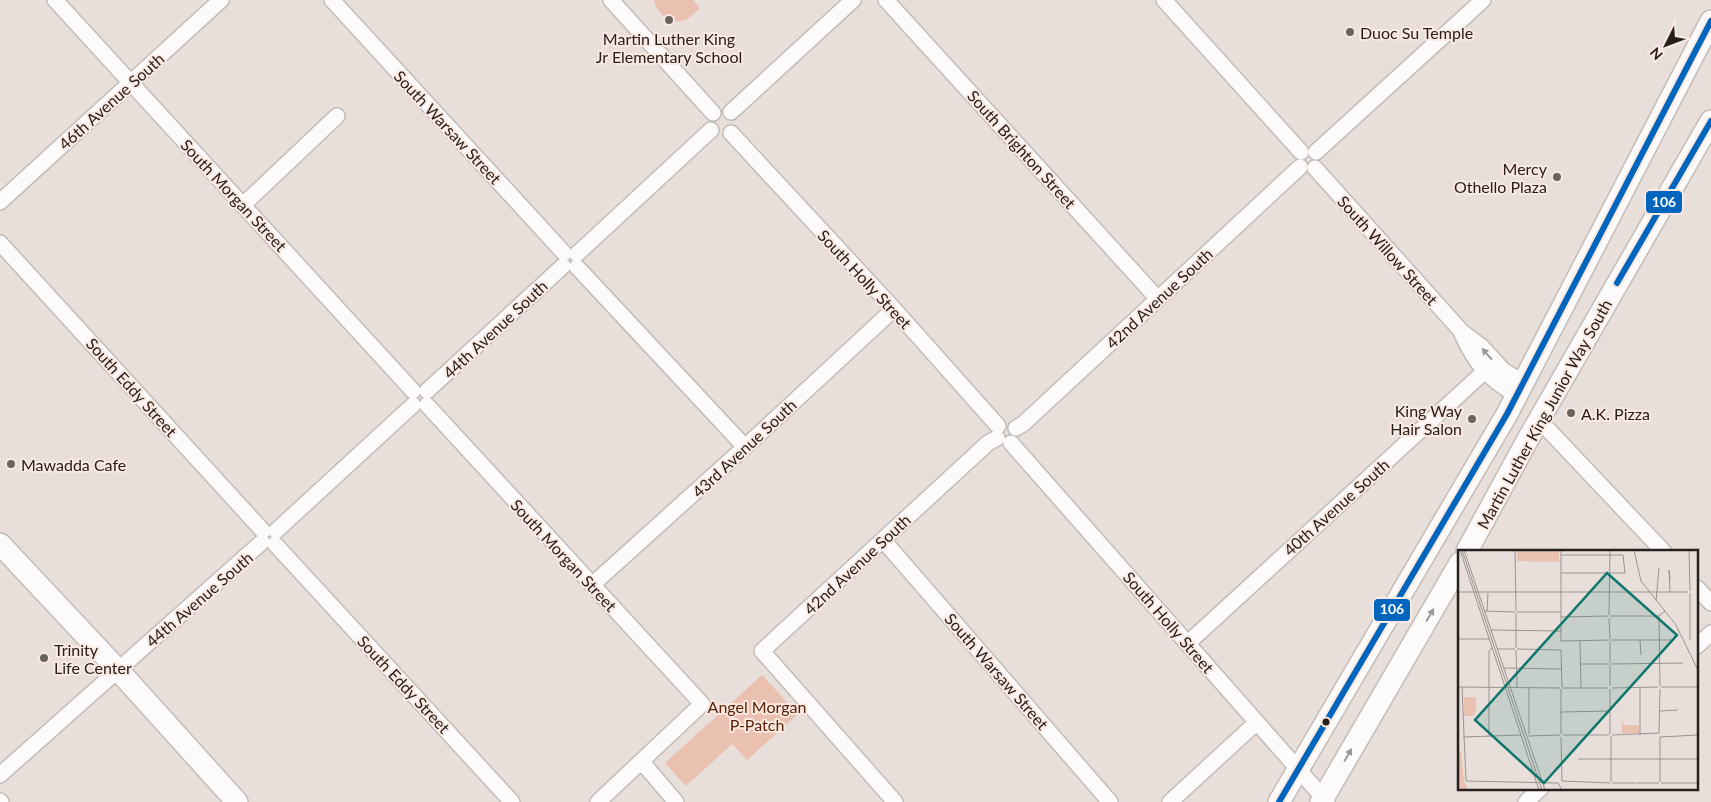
<svg xmlns="http://www.w3.org/2000/svg" width="1711" height="802" font-family="Lato,sans-serif">
  <style>
    .green { fill: #eac0b0 }
    .lines { fill: none; stroke-linecap: round; stroke-linejoin: round }
    .street-casing { stroke: #c3bcb9; stroke-width: 18 }
    .secondary-casing { stroke: #c3bcb9; stroke-width: 24 }
    .street { stroke: #fcfafa; stroke-width: 15 }
    .secondary { stroke: #fcfafa; stroke-width: 21 }
    .bus-1-casing { stroke: #fbe9e2; stroke-width: 10 }
    .bus-1 { stroke: #0065bd; stroke-width: 6 }
    .oneway { fill: #9c9897 }
    .poi-dot { fill: #6a6360; stroke: #fbe9e2; stroke-width: 2 }
    .bus-dot { fill: #26201d; stroke: #fbe9e2; stroke-width: 2 }
    .labels { text-anchor: middle; dominant-baseline: central; stroke-width: 4; stroke-linejoin: round; paint-order: stroke }
    .poi-label { font-size: 16px; fill: #26201d; stroke: #fbe9e2; text-anchor: start }
    .street-label { font-size: 16px; fill: #26201d; stroke: #fbe9e2 }
    .park-label { font-size: 16px; fill: #5b2106; stroke: #fbe9e2 }
    .inset-road { fill: none; stroke: #9a938f; stroke-width: 1 }
    .view { fill: #0f766e; fill-opacity: 0.15; stroke: #0f766e; stroke-width: 2.5 }
    .inset-edge { fill: none; stroke: #26201d; stroke-width: 2.5 }
    .line-badge { stroke: #fbe9e2; stroke-width: 2 }
    .badge-label { font-size: 14px; text-anchor: middle; font-weight: bold; fill: #fff }
  </style>
  <rect width="100%" height="100%" fill="#e8dfdb"/>
  <path class="green" d="M654,0H693L700,8C696,11 692,16 687,19C672,27 657,14 654,0Z
    M762,675L798,714L747,760L732,744L686,786L665,763Z"/>
  <g class="lines">
    <g class="street-casing">
      <path id="street" d="M55,0L413,391
        M332,0L564,253
        M611,0L713,113
        M886,0L1158,299
        M1164,0L1301,152
        M731,112L853,0
        M731,133L894,309L998,426
        M1316,152L1483,0
        M1315,168L1462,332L1481,346L1504,371L1523,382
        M0,202L221,0
        M243,205L337,116
        M0,243L263,531
        M577,254L711,130
        M577,267L745,447
        M1462,334C1475,363 1489,380 1517,395
        M427,391L563,266
        M427,405L702,704L598,802
        M1539,420L1663,551
        M1016,428L1023,424L1300,167
        M1011,443L1327,802
        M276,531L413,405
        M883,540L1110,802
        M275,544L512,802
        M592,585L745,447L894,309
        M1697,588L1711,603
        M1188,643L1485,371
        M1697,646L1711,633
        M642,762L676,802
        M0,775L262,542
        M0,801L1,802
        M895,802L762,651L988,443L997,438
        M1170,802L1257,722
        M1526,802L1541,788"/>
    </g>
    <g class="secondary-casing">
      <path id="secondary" d="M0,544L118,670L237,802
        M1467,551L1528,439L1711,121
        M1279,802L1507,414L1711,21
        M1321,802L1460,563"/>
    </g>
    <use href="#street" class="street"/>
    <use href="#secondary" class="secondary"/>
    <g class="bus-1-casing">
      <path id="bus-1" d="M1617,283L1711,121
        M1279,802L1507,414L1711,21"/>
    </g>
    <use href="#bus-1" class="bus-1"/>
  </g>
  <defs><path id="oneway-solid" d="M-6-.8H1V-3.2L6.5 0L1 3.2V.8H-6Z" transform="scale(1.25)"/></defs>
  <g class="oneway">
    <use href="#oneway-solid" transform="translate(1487 354) rotate(-131)"/>
    <use href="#oneway-solid" transform="translate(1430 615) rotate(-60)"/>
    <use href="#oneway-solid" transform="translate(1348 755) rotate(-60)"/>
  </g>
  <g class="poi-dot">
    <circle cx="669" cy="20" r="5"/>
    <circle cx="1350" cy="32" r="5"/>
    <circle cx="1557" cy="177" r="5"/>
    <circle cx="1571" cy="413" r="5"/>
    <circle cx="1472" cy="419" r="5"/>
    <circle cx="11" cy="464" r="5"/>
    <circle cx="44" cy="658" r="5"/>
  </g>
  <circle class="bus-dot" cx="1326" cy="722" r="4.5"/>
  <g class="labels">
    <g class="poi-label">
      <text x="1360" y="32">Duoc Su Temple</text>
      <text x="669" y="38" text-anchor="middle">Martin Luther King<tspan x="669" dy="18">Jr Elementary School</tspan></text>
      <text x="1547" y="168" text-anchor="end">Mercy<tspan x="1547" dy="18">Othello Plaza</tspan></text>
      <text x="1462" y="410" text-anchor="end">King Way<tspan x="1462" dy="18">Hair Salon</tspan></text>
      <text x="1581" y="413">A.K. Pizza</text>
      <text x="21" y="464">Mawadda Cafe</text>
      <text x="54" y="649">Trinity<tspan x="54" dy="18">Life Center</tspan></text>
    </g>
    <g class="street-label">
      <text transform="translate(111 101) rotate(-42)">46th Avenue South</text>
      <text transform="translate(448 127) rotate(47)">South Warsaw Street</text>
      <text transform="translate(1022 149) rotate(48)">South Brighton Street</text>
      <text transform="translate(234 195) rotate(47)">South Morgan Street</text>
      <text transform="translate(1388 250) rotate(48)">South Willow Street</text>
      <text transform="translate(865 279) rotate(47)">South Holly Street</text>
      <text transform="translate(1159 298) rotate(-43)">42nd Avenue South</text>
      <text transform="translate(495 329) rotate(-43)">44th Avenue South</text>
      <text transform="translate(132 387) rotate(48)">South Eddy Street</text>
      <text transform="translate(1544 414) rotate(-61)">Martin Luther King Junior Way South</text>
      <text transform="translate(744 448) rotate(-43)">43rd Avenue South</text>
      <text transform="translate(1336 507) rotate(-42)">40th Avenue South</text>
      <text transform="translate(564 555) rotate(47)">South Morgan Street</text>
      <text transform="translate(857 564) rotate(-43)">42nd Avenue South</text>
      <text transform="translate(199 599) rotate(-41)">44th Avenue South</text>
      <text transform="translate(1169 622) rotate(49)">South Holly Street</text>
      <text transform="translate(997 671) rotate(49)">South Warsaw Street</text>
      <text transform="translate(404 684) rotate(47)">South Eddy Street</text>
    </g>
    <g class="park-label">
      <text x="757" y="706">Angel Morgan<tspan x="757" dy="18">P-Patch</tspan></text>
    </g>
  </g>
  <g transform="translate(1458 550)">
    <rect width="240" height="240" fill="#e8dfdb"/>
    <path d="M59,0H101V12L59,11ZM6,147H18V161L15,166H6ZM164,169L166,175H181V183H164ZM0,201H3L6,231L10,240H0Z" fill="#eac0b0"/>
    <path class="inset-road" d="M2,0L81,240M4,0L84,240M6,0L87,240M57,0L58,61M103,0V91L151,90M176,0L183,31L218,75L240,120M231,0L232,41M103,23H167L165,5H103M0,42H230M212,42L211,20L212,30M198,51L201,18M27,61L57,62M29,61L30,43M59,62H103M58,63V98M151,65L152,0M152,66H201L207,61M201,66L202,136M103,67L150,66M151,68L152,89M33,80L103,81M0,89H31M153,90H216M182,90L183,105M232,90V43M122,91L123,138M152,91V113M39,99H57M59,99L103,100L104,137M58,100L59,137M122,114H151M153,114L225,113M152,115V136M46,118L103,119M0,137L102,138M4,137L8,231L100,233L104,240M71,137V184M203,137H240M104,138H150M154,138L200,137M182,138V185M103,139V184M152,139V184M202,161L220,160M103,162L152,161M105,185H151M154,185L201,183L202,139M31,186V101L34,98M70,186L102,185M153,186V232M5,187L63,185M103,187L104,231L152,233M120,209H240M202,232V187L240,185M154,233H177M178,233H201M203,233H240"/>
    <path class="view" d="M149,23L219,85L86,233L17,170Z"/>
    <rect width="240" height="240" class="inset-edge"/>
  </g>
  <g class="line-badge">
    <rect x="1645" y="190" width="38" height="24" rx="5" fill="#0065bd"/>
    <rect x="1373" y="598" width="38" height="24" rx="5" fill="#0065bd"/>
  </g>
  <g class="badge-label">
    <text x="1664" y="207">106</text>
    <text x="1392" y="614">106</text>
  </g>
  <g transform="translate(1666 45) rotate(228)" stroke="#fbe9e2" stroke-width="4" paint-order="stroke">
  <path d="M0-4L9 19L0 12L-9 19Z" fill="#26201d"/>
  <text y="-8" font-size="14" font-weight="bold" text-anchor="middle" fill="#26201d">N</text>
  </g>
</svg>
